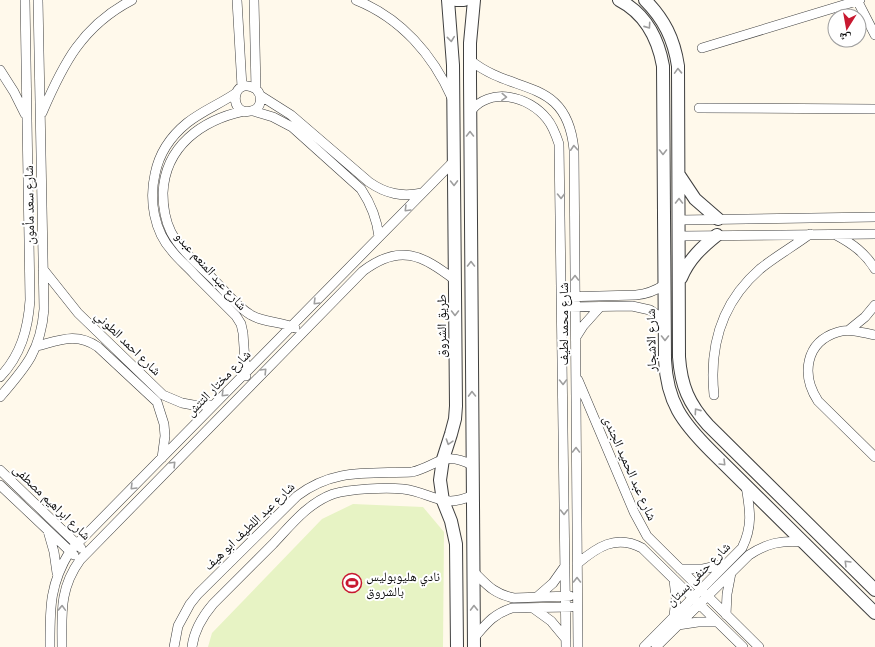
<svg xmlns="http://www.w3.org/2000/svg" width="875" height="647" font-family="'Zilla Slab','Noto Naskh Arabic',serif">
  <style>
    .pitch { fill: #e7f3c4 }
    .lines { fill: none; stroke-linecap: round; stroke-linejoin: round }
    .minor-casing { stroke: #3f3f3f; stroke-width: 10 }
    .tertiary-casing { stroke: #3f3f3f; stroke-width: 14 }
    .minor { stroke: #fff; stroke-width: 9 }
    .tertiary { stroke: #fff; stroke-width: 12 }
    .oneway { stroke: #9e9e9e }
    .labels { text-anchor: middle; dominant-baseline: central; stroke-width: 4; stroke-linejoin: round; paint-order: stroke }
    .street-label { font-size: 13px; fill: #0c0c0c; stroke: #fff }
    .poi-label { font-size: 13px; fill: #0c0c0c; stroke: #fff; text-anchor: start }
  </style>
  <rect width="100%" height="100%" fill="#fff9eb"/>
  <path class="pitch" d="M353,504L423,507L444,532L443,647H208L212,633L322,519Z"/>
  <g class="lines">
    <g class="minor-casing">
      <path id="minor" d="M237,0L242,87
        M254,0L256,89C263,96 262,109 251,111C228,117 231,74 256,89
        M356,0C401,18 433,55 452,98
        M857,0L875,35
        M702,48L860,0
        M470,60C514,96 567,76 574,150L578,647
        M0,70L14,92L25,114
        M236,93C220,104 202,111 187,123C171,136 159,154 155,174C149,200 154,231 172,251C179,260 188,267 195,275C209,289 223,303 236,316L241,324L243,333L246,376
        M261,96L291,115L369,182C386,194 402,197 422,193
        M699,108L875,109
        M244,111C202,120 165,146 163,193C163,206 165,220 171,232C181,251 200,266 215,281C226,292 237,307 251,315C264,323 281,321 295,328
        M253,111L273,117L292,127L361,189C371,204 377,219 379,237
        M470,112C490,86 529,96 547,119C553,126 556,135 559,144L566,647
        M42,113C63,64 82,26 132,0
        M679,220L875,217
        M836,235C853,244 865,253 875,269
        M679,236L875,234
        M43,269L78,313L163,395L182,403L193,405H213
        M562,297L636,295C647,294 655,291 664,285
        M569,307L632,306L650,310L665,320
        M849,330L865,317L875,305
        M875,335C863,333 850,328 838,332C805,342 801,375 818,401L875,457
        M576,337L583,326L600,307
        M37,346C60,340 77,332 98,347L157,402L164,424L165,436L162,458
        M0,377C21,355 28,329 30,300L25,0
        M578,380L634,512L647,536L759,647
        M714,395C709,346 722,302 760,269C776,256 794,246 810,234
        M0,397C26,367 41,350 44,309L38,0
        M0,470L81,548
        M0,485L74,555
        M48,531L54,552L57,573
        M577,564C597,547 616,534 642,548L743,647
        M680,569H703L725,564
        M474,572C487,585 494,594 514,598L570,596
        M674,580L676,598L674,616
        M537,597L553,583L565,566
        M533,608L551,621L566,639
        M726,615L727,594L731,573
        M678,625L698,622H717
        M474,638C486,624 493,614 512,608L571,607
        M50,647C50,609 49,585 70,551L454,161
        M62,647C62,614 59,589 80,560L363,271C400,243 422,255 455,280
        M174,647L178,626L190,604L198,594L297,496C334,468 368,474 412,472C437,466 443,450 472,465
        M192,647C194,630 202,617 213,604C233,584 253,564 273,544C291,525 308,503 333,494C350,489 385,487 403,489C431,492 443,510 473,495
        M644,647L742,548C753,526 750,510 746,486
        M656,647L749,555C767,543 782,540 803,542"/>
    </g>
    <g class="tertiary-casing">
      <path id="tertiary" d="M448,0L453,65L456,406L455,419L451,434L443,459L440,480L443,501L451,521L456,544L457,647
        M456,0H464
        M619,0C646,14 658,38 663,66L665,360C667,402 682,422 711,451L875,613
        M645,0C664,19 674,39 678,66L679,357C681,386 689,404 708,425L875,590
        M679,175L695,199L718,219
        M681,278C689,259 702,247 717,235
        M474,647L470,79V43L474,0"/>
    </g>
    <use href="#minor" class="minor"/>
    <use href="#tertiary" class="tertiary"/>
  </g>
  <defs><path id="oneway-chevron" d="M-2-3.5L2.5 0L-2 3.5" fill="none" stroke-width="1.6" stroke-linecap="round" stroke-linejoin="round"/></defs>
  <g class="oneway">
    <use href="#oneway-chevron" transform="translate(648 26) rotate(55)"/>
    <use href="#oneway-chevron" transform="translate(451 39) rotate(84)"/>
    <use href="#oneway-chevron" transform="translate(678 71) rotate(-92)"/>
    <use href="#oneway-chevron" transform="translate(504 97) rotate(3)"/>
    <use href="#oneway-chevron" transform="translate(470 134) rotate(-90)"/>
    <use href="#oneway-chevron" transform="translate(574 148) rotate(-94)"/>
    <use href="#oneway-chevron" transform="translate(663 152) rotate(90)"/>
    <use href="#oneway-chevron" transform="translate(454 183) rotate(89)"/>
    <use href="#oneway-chevron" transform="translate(561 196) rotate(89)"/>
    <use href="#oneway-chevron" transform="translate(679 201) rotate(-90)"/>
    <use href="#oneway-chevron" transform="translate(407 209) rotate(135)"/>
    <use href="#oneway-chevron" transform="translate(471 264) rotate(-90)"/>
    <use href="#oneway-chevron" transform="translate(575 278) rotate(-90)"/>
    <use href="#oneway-chevron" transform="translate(316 302) rotate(135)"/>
    <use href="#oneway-chevron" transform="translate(455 313) rotate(90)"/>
    <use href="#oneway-chevron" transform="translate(665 338) rotate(90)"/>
    <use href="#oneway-chevron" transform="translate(264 371) rotate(-46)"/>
    <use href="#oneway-chevron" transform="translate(563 382) rotate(89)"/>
    <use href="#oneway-chevron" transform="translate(224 394) rotate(135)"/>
    <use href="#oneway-chevron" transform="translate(472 394) rotate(-91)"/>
    <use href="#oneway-chevron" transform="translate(697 411) rotate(-125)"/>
    <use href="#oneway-chevron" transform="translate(449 442) rotate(108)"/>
    <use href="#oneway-chevron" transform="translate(576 450) rotate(-90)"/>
    <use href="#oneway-chevron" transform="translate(723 463) rotate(45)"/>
    <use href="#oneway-chevron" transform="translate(173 464) rotate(-46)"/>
    <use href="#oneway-chevron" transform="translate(133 487) rotate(135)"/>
    <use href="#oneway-chevron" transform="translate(564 512) rotate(89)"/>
    <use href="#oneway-chevron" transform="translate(847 563) rotate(-135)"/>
    <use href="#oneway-chevron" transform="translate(577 580) rotate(-90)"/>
    <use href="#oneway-chevron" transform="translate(62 608) rotate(-88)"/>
    <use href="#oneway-chevron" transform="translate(474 608) rotate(-91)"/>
  </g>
  <defs>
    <g id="stadium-ring" transform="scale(1)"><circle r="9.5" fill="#fff" stroke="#c81830" stroke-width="1.5"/><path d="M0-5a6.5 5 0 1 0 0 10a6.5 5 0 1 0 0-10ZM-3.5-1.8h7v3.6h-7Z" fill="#c81830"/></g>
  </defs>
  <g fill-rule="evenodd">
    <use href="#stadium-ring" x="352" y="583"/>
  </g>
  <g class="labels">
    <g class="street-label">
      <text transform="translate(29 205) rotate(-91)">شارع سعد مأمون</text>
      <text transform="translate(211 271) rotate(48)">شارع عبد المنعم عبدو</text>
      <text transform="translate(563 324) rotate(-90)">شارع محمد لطيف</text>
      <text transform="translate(441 326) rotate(-90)">طريق الشروق</text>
      <text transform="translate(651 340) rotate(-91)">شارع الاشجار</text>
      <text transform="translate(128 343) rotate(44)">شارع احمد الطوني</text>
      <text transform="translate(218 383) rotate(-46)">شارع مختار التتش</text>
      <text transform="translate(630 468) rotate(66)">شارع عبد الحميد الجندى</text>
      <text transform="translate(52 502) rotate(44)">شارع ابراهيم مصطفى</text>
      <text transform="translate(249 526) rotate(-44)">شارع عبد اللطيف ابو هيف</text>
      <text transform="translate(698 574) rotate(-45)">شارع حنفى بستان</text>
    </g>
    <g class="poi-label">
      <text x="366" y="576">نادي هليوبوليس<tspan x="366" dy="15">بالشروق</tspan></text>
    </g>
  </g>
  <g transform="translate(847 28) rotate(191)"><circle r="19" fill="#ffffff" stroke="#9e9e9e"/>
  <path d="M0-3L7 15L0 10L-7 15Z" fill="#c81830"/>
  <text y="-6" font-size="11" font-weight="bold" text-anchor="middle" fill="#0c0c0c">ش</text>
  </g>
</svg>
